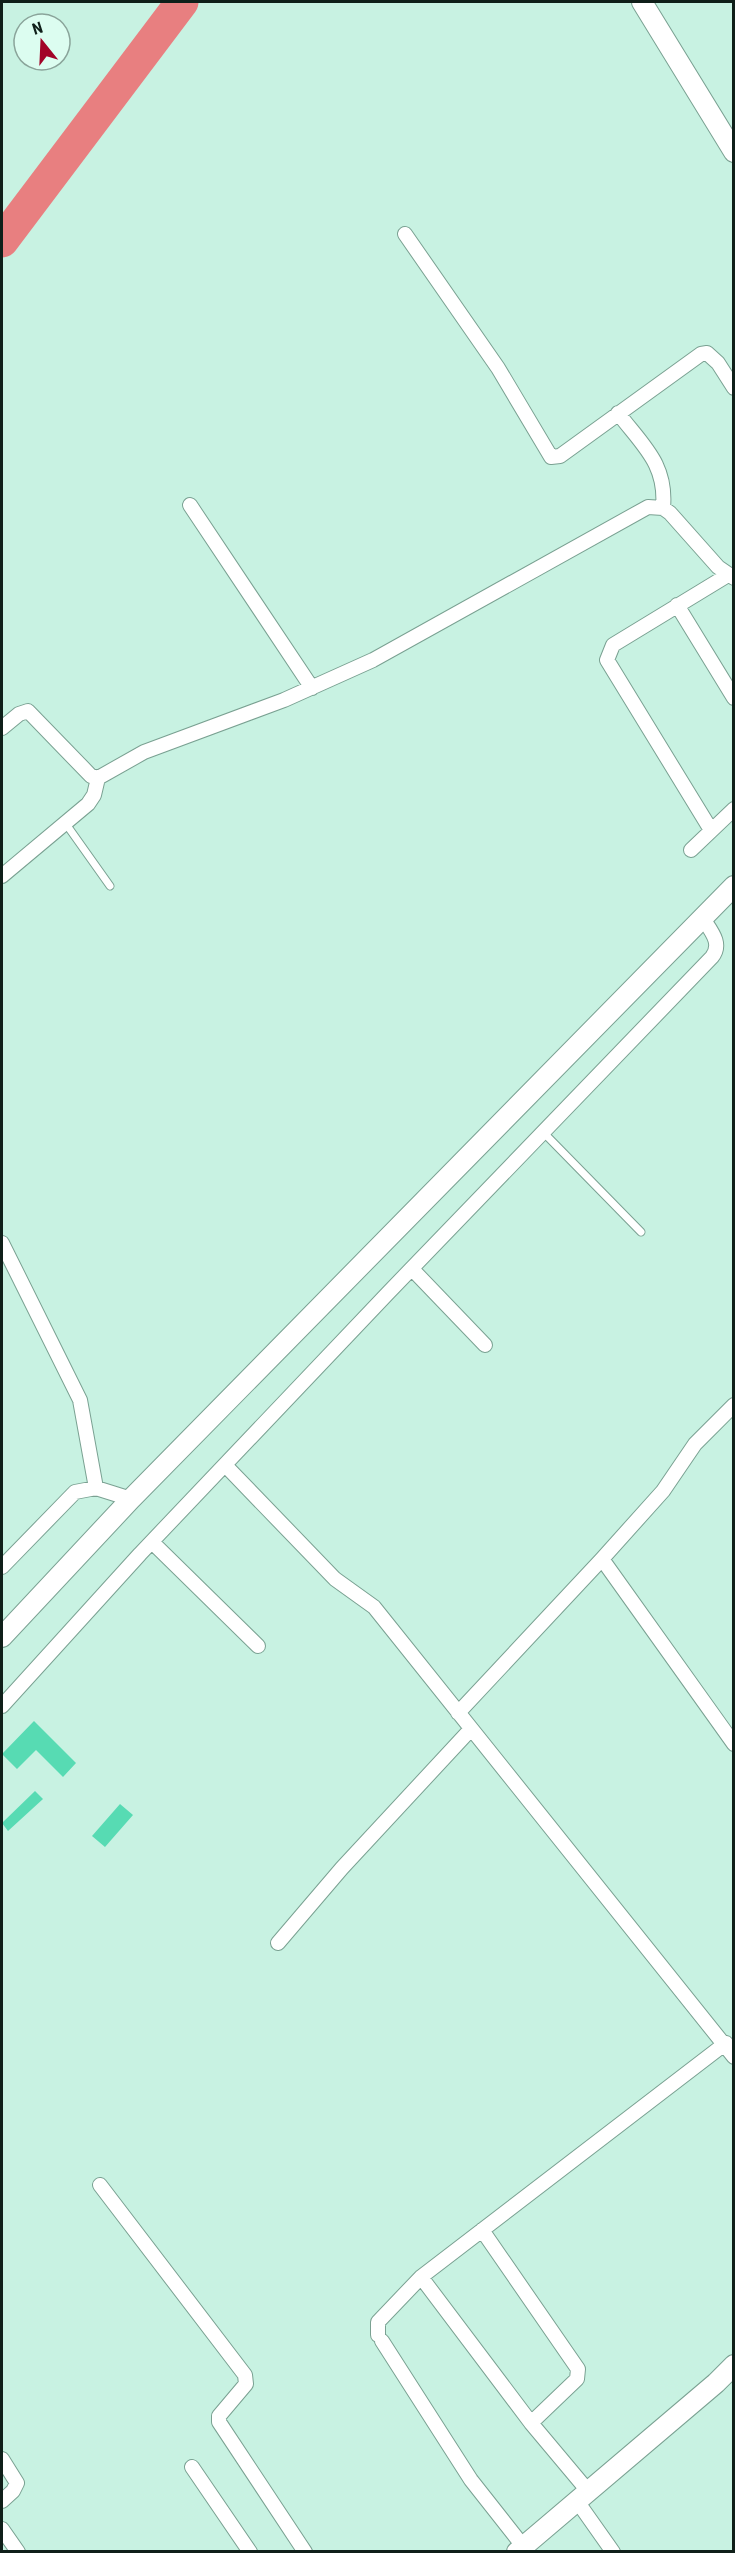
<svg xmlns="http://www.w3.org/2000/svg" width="735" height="2553" font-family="'Roboto Condensed',sans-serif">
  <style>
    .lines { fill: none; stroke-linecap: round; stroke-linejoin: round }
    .river { stroke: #e87f80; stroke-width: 33 }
    .building { fill: #57dbb3 }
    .lane-casing { stroke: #7aa192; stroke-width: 9 }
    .street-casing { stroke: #7aa192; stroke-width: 16 }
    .secondary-casing { stroke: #7aa192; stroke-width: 22 }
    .lane { stroke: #fff; stroke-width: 7 }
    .street { stroke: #fff; stroke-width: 14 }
    .secondary { stroke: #fff; stroke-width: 20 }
  </style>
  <rect width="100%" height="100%" fill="#c8f2e2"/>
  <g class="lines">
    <path class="river" d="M2,241L182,2"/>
  </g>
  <path class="building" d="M34,1721L76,1763L63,1777L36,1750L17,1769L2,1754Z
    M35,1791L43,1799L8,1831L2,1823Z
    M120,1804L133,1815L105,1847L92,1836Z"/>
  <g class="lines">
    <g class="lane-casing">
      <path id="lane" d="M66,824L110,886
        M543,1132L641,1232"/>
    </g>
    <g class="street-casing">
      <path id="street" d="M405,234L498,368L551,457L560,456L701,354L707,353L718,363L734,388
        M618,413C643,446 667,464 663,508
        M190,505L312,688
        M677,605L734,698
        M2,728L19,714L28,711L91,776L98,778L144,752L284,700L373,660L648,507L663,508L670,513L718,567L734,578
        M711,830L607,660L613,645L728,575
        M691,850L734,809
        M2,876L88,804L94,795L98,778
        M2,1243L80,1400L96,1488
        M412,1269L485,1345
        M225,1465L335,1579L374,1607L734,2057
        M152,1542L258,1646
        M602,1559L734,1744
        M2,1567L75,1492L96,1488L131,1499
        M2,1706L140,1554L388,1293L712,957C723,943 710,930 702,917
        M458,1713L602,1559L663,1491L695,1444L734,1405
        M278,1943L342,1868L471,1729
        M100,2185L245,2375L246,2384L219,2416V2422L305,2552
        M482,2230L578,2369L577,2379L531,2423
        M421,2277L531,2423L588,2491
        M378,2335V2322L421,2277L726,2043
        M382,2341L471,2480L523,2546
        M2,2459L17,2483L13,2491L2,2501
        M192,2467L250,2552
        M577,2501L613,2552
        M2,2529L18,2552"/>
    </g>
    <g class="secondary-casing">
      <path id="secondary" d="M642,2L734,152
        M2,1637L131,1499L734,886
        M517,2552L716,2383L734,2365"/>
    </g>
    <use href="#lane" class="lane"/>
    <use href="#street" class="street"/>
    <use href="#secondary" class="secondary"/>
  </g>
  <rect width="735" height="2553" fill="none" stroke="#0f1f19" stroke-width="6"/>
  <g transform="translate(42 42) rotate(342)"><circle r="28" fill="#dcfdf0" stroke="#8aa49a" stroke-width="1.5"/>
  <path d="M0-4.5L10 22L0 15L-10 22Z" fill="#a20327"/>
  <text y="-9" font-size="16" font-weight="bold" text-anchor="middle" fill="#0f1f19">N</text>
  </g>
</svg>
